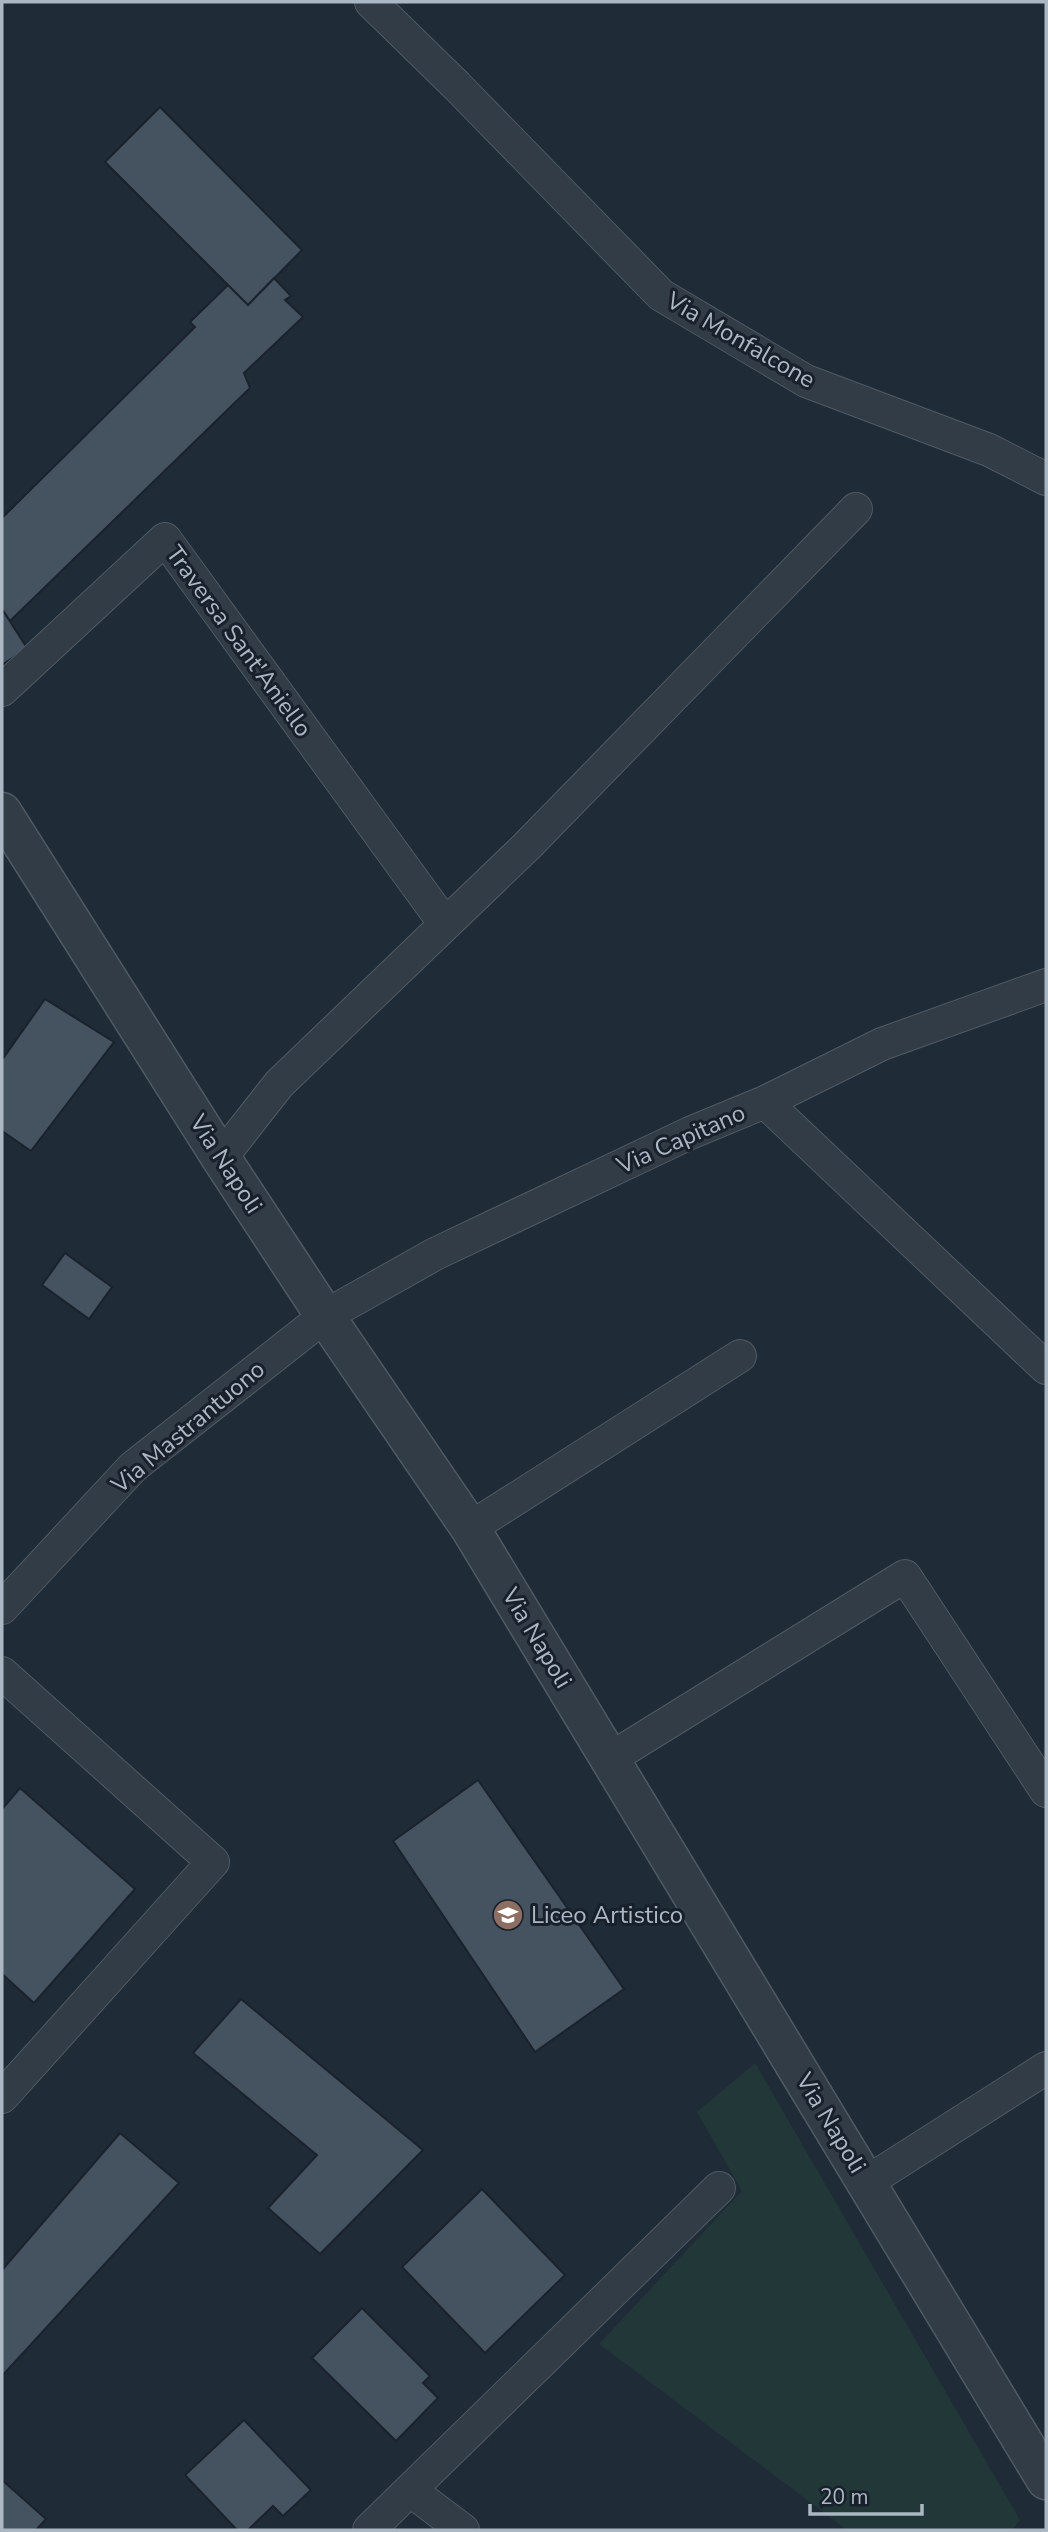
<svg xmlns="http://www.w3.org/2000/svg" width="1048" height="2532" font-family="'Nunito Sans',sans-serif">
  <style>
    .green { fill: #223838 }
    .building { fill: #455260; stroke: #1a232d; stroke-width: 2 }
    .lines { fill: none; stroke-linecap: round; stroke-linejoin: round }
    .minor-casing { stroke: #505a65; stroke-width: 34 }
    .tertiary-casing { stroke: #505a65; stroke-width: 41 }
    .minor { stroke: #323c46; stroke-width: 32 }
    .tertiary { stroke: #323c46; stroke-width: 38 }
    .labels { text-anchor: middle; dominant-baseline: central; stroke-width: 6; stroke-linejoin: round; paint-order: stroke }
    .street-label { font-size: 24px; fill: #acb7c4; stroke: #18212b }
    .poi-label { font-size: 24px; fill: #acb7c4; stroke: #18212b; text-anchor: start }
  </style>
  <rect width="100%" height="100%" fill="#1f2b36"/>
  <path class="green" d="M755,2063L1020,2520L1012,2530H847L599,2344L742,2191L697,2112Z"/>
  <path class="building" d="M160,107L302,250L248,305L105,162Z
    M274,278L291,296L285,300L303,317L244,373L250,388L10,621L2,609V518L195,327L190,322L228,285L248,305Z
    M2,609L27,648L2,665Z
    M45,999L114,1042L31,1151L2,1131V1060Z
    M65,1253L112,1287L89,1319L42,1285Z
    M478,1780L624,1989L535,2052L393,1841Z
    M20,1788L135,1889L34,2003L2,1974V1809Z
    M241,1999L423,2150L320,2254L268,2208L317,2155L193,2053Z
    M120,2133L179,2183L2,2376V2270Z
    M482,2189L565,2275L485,2353L402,2267Z
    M362,2308L430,2376L423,2383L438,2398L396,2441L312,2358Z
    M244,2420L311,2490L283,2516L273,2506L248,2530H237L185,2475Z
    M2,2480L46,2519L36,2530H2Z"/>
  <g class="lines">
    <g class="minor-casing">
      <path id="minor" d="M371,2L457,86L661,295L806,381L989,450L1046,479
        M2,690L165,539L445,924
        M765,1102L1046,1368
        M221,1158L279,1084L527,846L856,509
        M470,1528L740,1356
        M2,1608L133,1467L325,1316L435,1254L690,1133L765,1102L882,1044L1046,985
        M2,1673L213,1862L2,2097
        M611,1758L905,1576L1046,1791
        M867,2182L1046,2068
        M410,2490L463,2530
        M369,2530L719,2188"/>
    </g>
    <g class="tertiary-casing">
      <path id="tertiary" d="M2,812L221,1158L325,1316L470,1528L1046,2480"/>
    </g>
    <use href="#minor" class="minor"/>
    <use href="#tertiary" class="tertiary"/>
  </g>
  <defs>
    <g id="school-disc" transform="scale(1.575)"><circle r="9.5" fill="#8d6e63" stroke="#18212b"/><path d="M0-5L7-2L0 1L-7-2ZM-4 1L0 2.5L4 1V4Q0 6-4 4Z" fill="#fff"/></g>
  </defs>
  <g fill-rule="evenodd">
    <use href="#school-disc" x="508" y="1915"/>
  </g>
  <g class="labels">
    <g class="street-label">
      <text transform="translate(741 340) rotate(30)">Via Monfalcone</text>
      <text transform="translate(239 641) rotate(54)">Traversa Sant'Aniello</text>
      <text transform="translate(681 1139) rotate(-24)">Via Capitano</text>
      <text transform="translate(226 1164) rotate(57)">Via Napoli</text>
      <text transform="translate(188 1427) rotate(-40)">Via Mastrantuono</text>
      <text transform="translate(537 1638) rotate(59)">Via Napoli</text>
      <text transform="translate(831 2123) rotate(59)">Via Napoli</text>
    </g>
    <g class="poi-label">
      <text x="531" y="1915">Liceo Artistico</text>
    </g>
  </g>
  <rect width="1048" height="2532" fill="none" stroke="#acb7c4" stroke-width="7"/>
  <path d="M810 2504v10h112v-10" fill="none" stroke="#acb7c4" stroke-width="3.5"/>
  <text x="820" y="2504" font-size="21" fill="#acb7c4" stroke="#18212b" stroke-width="5" paint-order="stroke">20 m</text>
</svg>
